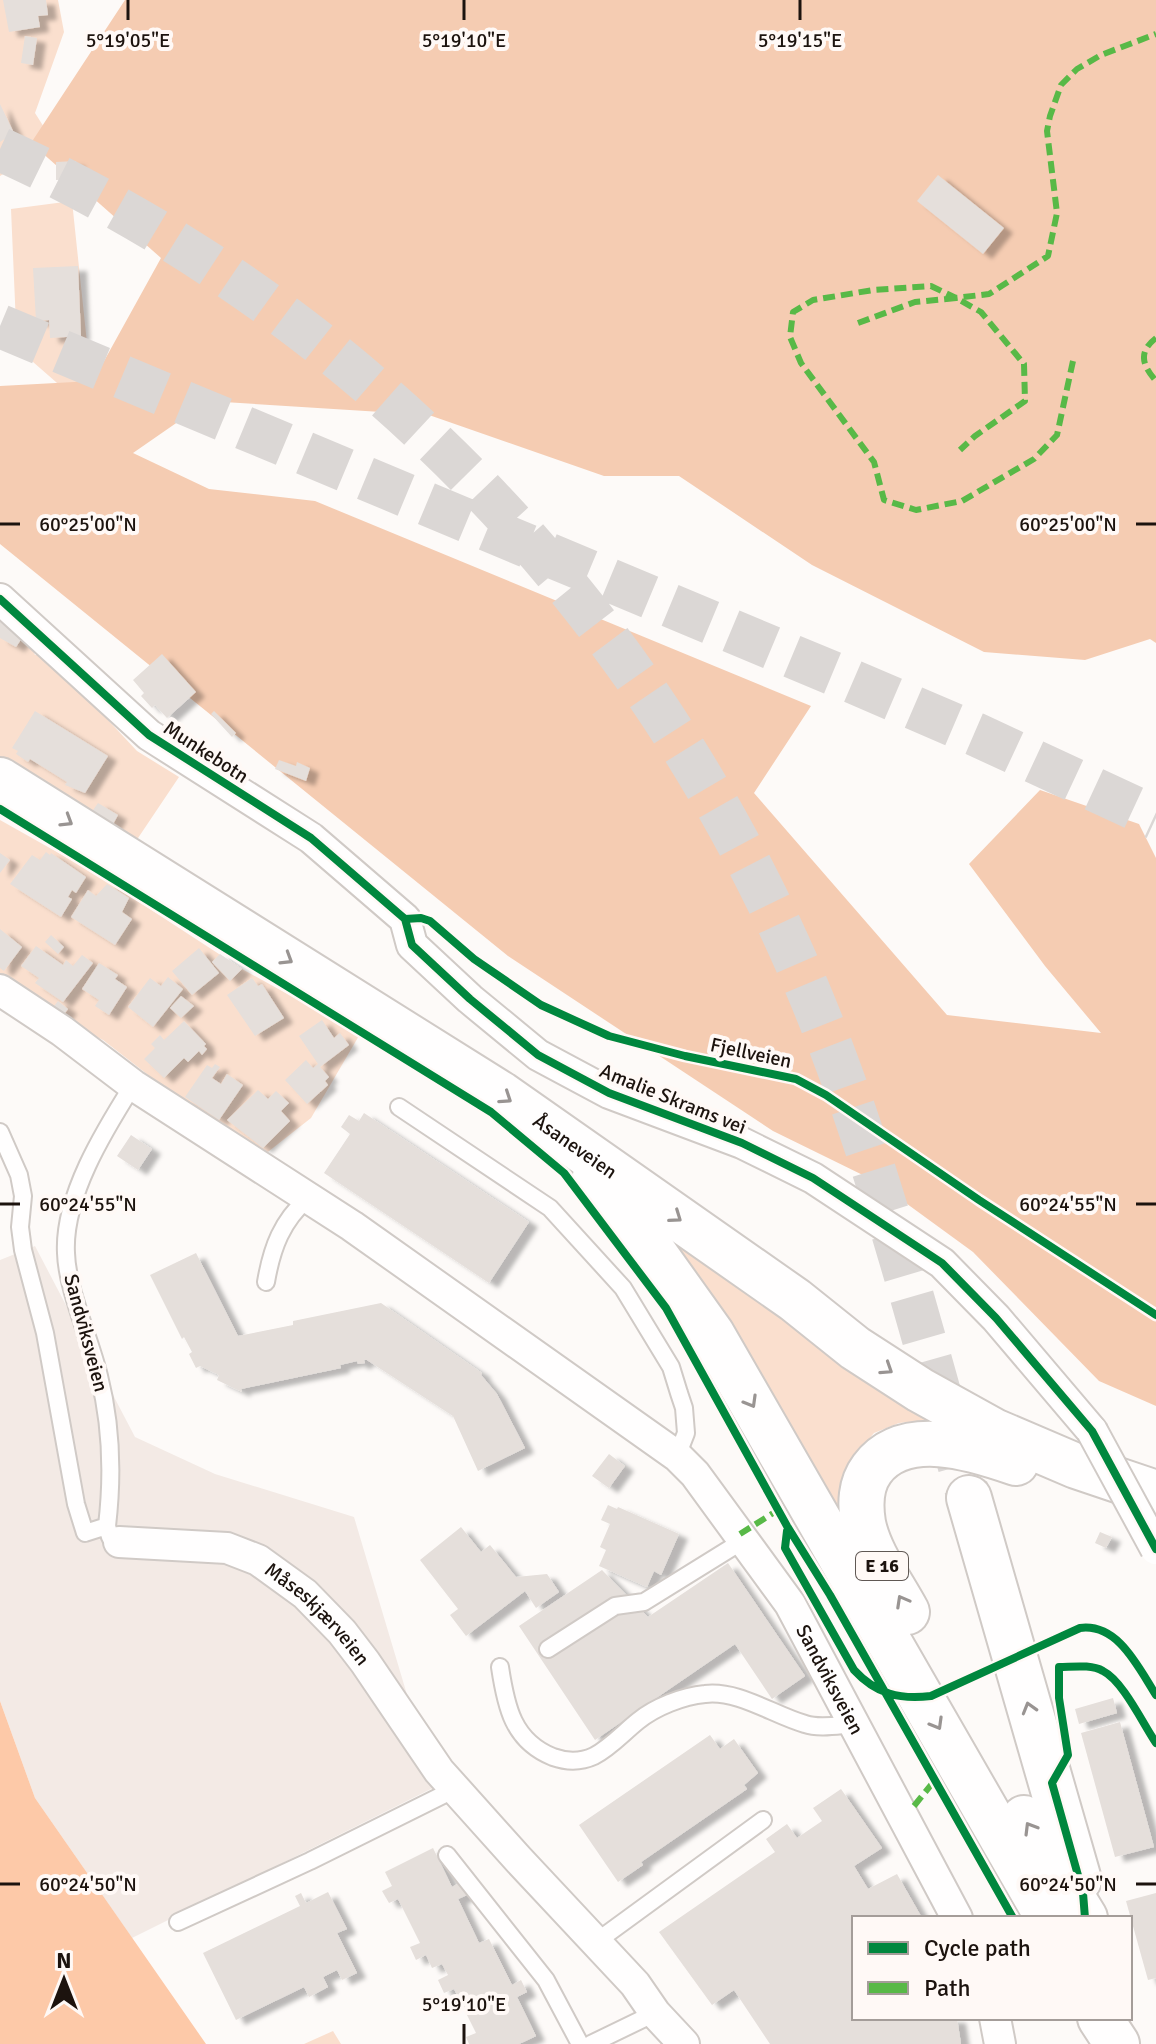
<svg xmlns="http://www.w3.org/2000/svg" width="1156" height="2044" font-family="Signika,sans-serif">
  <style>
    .built { fill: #f3eae5 }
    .green { fill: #fadfce }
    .forest { fill: #f5ccb2 }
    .water { fill: #fdc9a8 }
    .building { fill: #e5dfdb; filter: url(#shadow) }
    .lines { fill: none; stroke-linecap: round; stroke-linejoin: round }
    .trunk-tunnel { stroke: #dbd7d5; stroke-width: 44; stroke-dasharray: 44 22; stroke-linecap: butt }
    .service-casing { stroke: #d0cac6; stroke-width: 20 }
    .minor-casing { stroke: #d0cac6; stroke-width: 34 }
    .trunk-casing { stroke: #d0cac6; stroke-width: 48 }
    .service { stroke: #fffefe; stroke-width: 16 }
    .minor { stroke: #fffefe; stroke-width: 30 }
    .trunk { stroke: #fffefe; stroke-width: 44 }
    .minor-bridge-casing { stroke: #d0cac6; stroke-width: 34; stroke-linecap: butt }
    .minor-bridge { stroke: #fffefe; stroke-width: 30 }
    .quiet { stroke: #58b947; stroke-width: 6; stroke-dasharray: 12 6; stroke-linecap: butt }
    .cycleway-casing { stroke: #fff9f6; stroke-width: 13 }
    .cycleway { stroke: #00873e; stroke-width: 8 }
    .oneway { stroke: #999492 }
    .ticks { fill: none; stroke: #1c130e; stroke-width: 3 }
    .labels { text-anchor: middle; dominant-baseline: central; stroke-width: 8; stroke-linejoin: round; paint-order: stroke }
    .shield { fill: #fff9f6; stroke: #605854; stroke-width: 2 }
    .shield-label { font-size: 18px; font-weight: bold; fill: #1c130e }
    .street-label { font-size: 20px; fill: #1c130e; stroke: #fff9f6 }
    .ticks-label { font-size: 20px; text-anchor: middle; fill: #1c130e; stroke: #fff9f6; stroke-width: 8; stroke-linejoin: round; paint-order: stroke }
  </style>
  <defs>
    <filter id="shadow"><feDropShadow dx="9" dy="5" stdDeviation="2" flood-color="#0004"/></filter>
  </defs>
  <rect width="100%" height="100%" fill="#fdfaf8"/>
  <path class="built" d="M35,1246L135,1437L215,1474L354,1517L411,1708L459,1775L132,1938L35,1798L0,1701V1260Z"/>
  <path class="green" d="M0,0H58L64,32L35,113L54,143L0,176Z
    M72,201L93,400L80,403L17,348L11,209Z
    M0,617L26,632L35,655H47L137,751L179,777L134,844L0,763Z
    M0,820L96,874L242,969L360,1034L311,1118L264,1155L174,1095L103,1040L61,1018L0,973Z
    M672,1235L930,1420L899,1423L874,1433L856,1454L874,1584L663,1240Z
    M333,2031L341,2044H304Z"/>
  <path class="forest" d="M125,0H1156V643L1150,639L1085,660L984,652L812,565L679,476H604L429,415L208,401L133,453L209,489L315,501L811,706L754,793L947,1015L1101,1033L1045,966L969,864L1040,790L1139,824L1156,858V1406L1099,1381L973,1252L877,1182L773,1131L508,956L0,544V386L93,381L161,258L31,143Z"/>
  <path class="water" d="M0,1701L35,1798L206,2044H0Z"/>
  <path class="building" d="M3,0H46L48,15L38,16L40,27L9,32Z
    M25,36L37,38L33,65L21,63Z
    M0,104L14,133L0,142Z
    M76,161L77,179L56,180V162Z
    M938,175L1004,228L983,254L917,201Z
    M78,266L81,336L50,338L49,320L36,321L33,268Z
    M0,617L26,632L16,647L0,638Z
    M162,654L196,692L167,718L155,705L152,708L141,696L144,693L133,680Z
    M35,711L108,756L85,793L65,785L67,782L30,759L28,762L16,754L18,751L12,748Z
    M214,711L236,733L232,737L211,714Z
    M279,760L296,766L297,762L310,768L306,781L275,769Z
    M98,803L118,815L112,826L91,813Z
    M46,852L50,855L51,853L86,877L76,893L72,890L68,897L72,899L61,917L10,884L32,855L40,860Z
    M0,853L10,860L0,873Z
    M107,884L129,898L122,912L132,919L115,945L71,917L88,890L96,896Z
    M0,929L22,947L4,971L0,968Z
    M51,935L64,947L58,954L45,942Z
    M36,946L63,965L66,960L73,966L82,955L93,963L63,1002L35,983L39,978L21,966Z
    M199,948L219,973L192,995L172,971Z
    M220,954L242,969L230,981L212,962Z
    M99,963L118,975L115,979L127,987L109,1015L95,1006L99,1000L82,989Z
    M168,977L183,989L153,1027L128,1007L150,978L161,986Z
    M252,978L258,986L262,984L284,1018L255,1036L227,995Z
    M181,996L194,1006L181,1018L170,1008Z
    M58,1001L68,1009L61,1018L51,1010Z
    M322,1020L334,1038L340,1033L349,1045L320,1067L329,1077L325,1081L328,1085L307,1104L285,1080L306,1060L313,1068L318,1064L299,1036Z
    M184,1021L206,1044L204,1046L207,1049L202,1055L199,1051L188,1062L184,1058L164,1078L144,1059L155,1048L151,1044L160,1035L164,1040Z
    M215,1064L220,1067L212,1078L221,1084L227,1074L243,1085L219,1120L185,1097L207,1065L212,1068Z
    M258,1090L268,1099L276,1091L289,1103L281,1111L290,1121L263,1148L227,1120Z
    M364,1113L529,1222L489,1283L324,1173L350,1134L341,1127L349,1115L359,1121Z
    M131,1135L152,1149L138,1170L117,1156Z
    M196,1253L238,1336L293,1325V1321L381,1303L482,1373L481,1375L497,1394L525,1448L478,1471L453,1416L367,1360H364L365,1363L358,1364L357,1361L340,1365L341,1368L241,1389L242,1392L217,1380L219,1375L200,1366L196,1368L189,1354L192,1352L184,1337L182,1339L150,1275Z
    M609,1454L625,1466L609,1488L592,1476Z
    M608,1505L617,1509L618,1507L679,1534L661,1575L654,1571L647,1587L599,1566L606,1550L600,1547L610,1524L601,1520Z
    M461,1527L481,1552L490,1545L516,1577L547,1574L559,1592L536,1608L525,1591L466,1636L450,1615L458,1609L420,1560Z
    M1100,1532L1112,1537L1106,1548L1095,1543Z
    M728,1563L805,1676L772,1699L735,1644L595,1740L519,1626L602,1570L648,1617Z
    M1113,1698L1117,1713L1079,1724L1075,1709Z
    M1120,1722L1154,1847L1115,1857L1081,1733Z
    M710,1735L720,1749L734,1739L758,1773L744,1785L747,1789L641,1862L643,1865L618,1882L579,1825Z
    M841,1789L882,1848L854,1866L868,1889L897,1874L922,1918H854V2018H957L961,2044H770L734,1990L712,2005L659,1932L775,1852L766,1839L787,1824L797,1838L822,1821L813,1808Z
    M433,1848L452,1887L461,1882L467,1895L458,1899L479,1943L489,1939L512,1985L521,1980L527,1992L517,1997L536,2036L519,2044H469L466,2037L476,2033L454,1989L444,1993L438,1980L448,1975L442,1964L432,1968L426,1955L416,1960L410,1947L420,1943L398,1899L389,1903L382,1891L392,1886L385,1872Z
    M328,1892L347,1929L337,1933L357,1973L342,1980L337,1970L323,1977L328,1987L309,1997L304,1987L236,2020L203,1953L300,1906L295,1896L301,1893L306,1903Z
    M1156,1893V1978L1148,1980L1126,1901Z"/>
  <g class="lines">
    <path class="trunk-tunnel" d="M0,149C367,316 650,614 806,985C876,1150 919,1326 969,1498
      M0,326L849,680L975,734L1156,818"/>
    <g class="service-casing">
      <path id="service" d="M399,1107L550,1208L623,1288L671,1367L679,1393L684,1408L686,1433L677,1456
        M0,1132L19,1175L23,1196L20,1227L23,1250L45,1333L76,1504L85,1533L107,1526
        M266,1282C272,1247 282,1221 308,1198
        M119,1542L110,1537L107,1526C113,1475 112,1427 99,1376C90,1338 67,1290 66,1253C63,1197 104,1131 133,1085
        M548,1649L615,1606L644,1602L744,1540
        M500,1667C506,1707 513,1741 553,1757C567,1762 581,1762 594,1756C611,1747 623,1733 638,1721C655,1707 683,1696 705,1694C739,1690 773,1715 805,1724C819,1729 839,1725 854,1724
        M447,1855L546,1980L580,2044
        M178,1922L310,1861L457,1788
        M596,1942L763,1820
        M591,2044L655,2013"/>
    </g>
    <g class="minor-casing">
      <g id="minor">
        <path d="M0,599L149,735L311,838L405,919L412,945L470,999L538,1055L609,1093L742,1143L813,1178L942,1263L996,1318L1092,1431"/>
        <path id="s1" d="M0,990L62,1031L133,1085L352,1226L677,1456L695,1474L790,1604L957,1918"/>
        <path id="s2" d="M119,1542L227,1548L258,1560L305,1594L342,1632L365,1662L439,1771L518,1859L635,1984L655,2013L684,2044"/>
        <path d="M995,2018L1000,2044"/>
      </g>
    </g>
    <g class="trunk-casing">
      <g id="trunk">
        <path id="s3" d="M0,780L501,1094L795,1300L855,1348L920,1390L994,1431L1076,1466L1156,1493"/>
        <path d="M595,1176L645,1240L712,1334L1048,1918"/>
        <path d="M969,1498L1079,1880"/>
        <path d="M907,1612C892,1584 869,1554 863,1523C860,1504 860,1485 872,1469C904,1426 973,1448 1016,1463"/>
        <path d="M1024,1818L1085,1918"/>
        <path d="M1100,2018L1117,2044"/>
      </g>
    </g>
    <use href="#service" class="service"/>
    <use href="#minor" class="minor"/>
    <use href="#trunk" class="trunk"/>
    <g class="minor-bridge-casing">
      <path id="minor-bridge" d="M1092,1431L1156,1549"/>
    </g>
    <use href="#minor-bridge" class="minor-bridge"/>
    <path class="quiet" d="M858,323L915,302L956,298L981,312L1024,364L1025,401L975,436L960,450
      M1156,338C1138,352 1142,365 1156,381
      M1073,361L1057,435L1034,459L962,501L916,510L884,500L874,462L801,363L790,337L793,312L813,300L873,290L931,286L956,298L989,294L1048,256L1057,213L1047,131L1050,116L1061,85L1077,69L1101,55L1156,34
      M740,1534L778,1510
      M914,1806L935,1780"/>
    <g class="cycleway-casing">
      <path id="cycleway" d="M0,599L149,735L311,838L405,919
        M0,809L491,1112L564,1173L666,1308L787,1526L830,1595L1013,1918
        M405,919L412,945L470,999L538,1055L609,1093L742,1143L813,1178L942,1263L996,1318L1092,1431L1156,1549
        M405,919L421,918L430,921L474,959L541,1005L609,1036L685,1056L796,1079L826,1095L979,1200L1156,1315
        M787,1531L785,1548L854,1670C876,1694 900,1700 931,1696L1080,1628C1118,1623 1138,1667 1156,1695
        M1085,1918L1083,1893L1052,1783L1068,1755L1059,1698V1667C1072,1667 1091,1664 1103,1671C1123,1681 1143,1724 1156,1743"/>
    </g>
    <use href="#cycleway" class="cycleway"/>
  </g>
  <defs><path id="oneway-chevron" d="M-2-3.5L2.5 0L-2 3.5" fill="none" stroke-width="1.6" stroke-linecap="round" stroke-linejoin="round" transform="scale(2)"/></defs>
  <g class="oneway">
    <use href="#oneway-chevron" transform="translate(67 821) rotate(32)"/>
    <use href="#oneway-chevron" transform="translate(287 959) rotate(32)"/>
    <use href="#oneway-chevron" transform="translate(506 1098) rotate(34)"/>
    <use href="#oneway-chevron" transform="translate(676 1217) rotate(35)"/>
    <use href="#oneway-chevron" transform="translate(887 1369) rotate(33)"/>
    <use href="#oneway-chevron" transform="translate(751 1402) rotate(60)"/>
    <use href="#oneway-chevron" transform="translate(902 1601) rotate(-119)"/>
    <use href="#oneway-chevron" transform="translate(1029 1708) rotate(-106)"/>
    <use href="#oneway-chevron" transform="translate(937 1724) rotate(60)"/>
    <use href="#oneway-chevron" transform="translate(1030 1828) rotate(-121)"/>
  </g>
  <path class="ticks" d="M128,0V20M464,0V20M800,0V20M0,524H20M1136,524H1156M0,1204H20M1136,1204H1156M0,1884H20M1136,1884H1156M464,2024V2044"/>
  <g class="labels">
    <rect class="shield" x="856" y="1552" width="52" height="28" rx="6"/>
    <g class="shield-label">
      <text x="882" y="1566">E 16</text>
    </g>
    <g class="street-label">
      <text transform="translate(206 752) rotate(33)">Munkebotn</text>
      <text transform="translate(751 1053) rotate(12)">Fjellveien</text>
      <text transform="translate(673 1099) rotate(22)">Amalie Skrams vei</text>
      <text stroke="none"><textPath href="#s3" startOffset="682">Åsaneveien</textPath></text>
      <text transform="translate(86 1333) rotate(75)">Sandviksveien</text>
      <text stroke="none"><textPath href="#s2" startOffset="222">Måseskjærveien</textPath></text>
      <text stroke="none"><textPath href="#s1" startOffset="1094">Sandviksveien</textPath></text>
    </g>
  </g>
  <g class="ticks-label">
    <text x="128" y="47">5°19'05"E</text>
    <text x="464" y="47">5°19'10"E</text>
    <text x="800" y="47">5°19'15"E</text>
    <text x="88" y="531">60°25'00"N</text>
    <text x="1068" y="531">60°25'00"N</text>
    <text x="88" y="1211">60°24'55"N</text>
    <text x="1068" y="1211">60°24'55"N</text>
    <text x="88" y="1891">60°24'50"N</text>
    <text x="1068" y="1891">60°24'50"N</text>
    <text x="464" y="2011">5°19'10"E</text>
  </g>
  <rect x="852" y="1916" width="280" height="104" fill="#fff9f6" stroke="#a49d99" stroke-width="2"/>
  <rect x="868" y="1942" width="40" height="12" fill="#00873e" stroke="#a49d99" stroke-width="2"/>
  <text x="924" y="1956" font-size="24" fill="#1c130e">Cycle path</text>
  <rect x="868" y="1982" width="40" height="12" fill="#58b947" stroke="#a49d99" stroke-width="2"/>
  <text x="924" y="1996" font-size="24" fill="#1c130e">Path</text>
  <g transform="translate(64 1980)" stroke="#fff9f6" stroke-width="6" paint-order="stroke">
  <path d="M0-6L14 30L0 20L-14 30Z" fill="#1c130e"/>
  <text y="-12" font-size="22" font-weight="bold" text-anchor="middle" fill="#1c130e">N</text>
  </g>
</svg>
